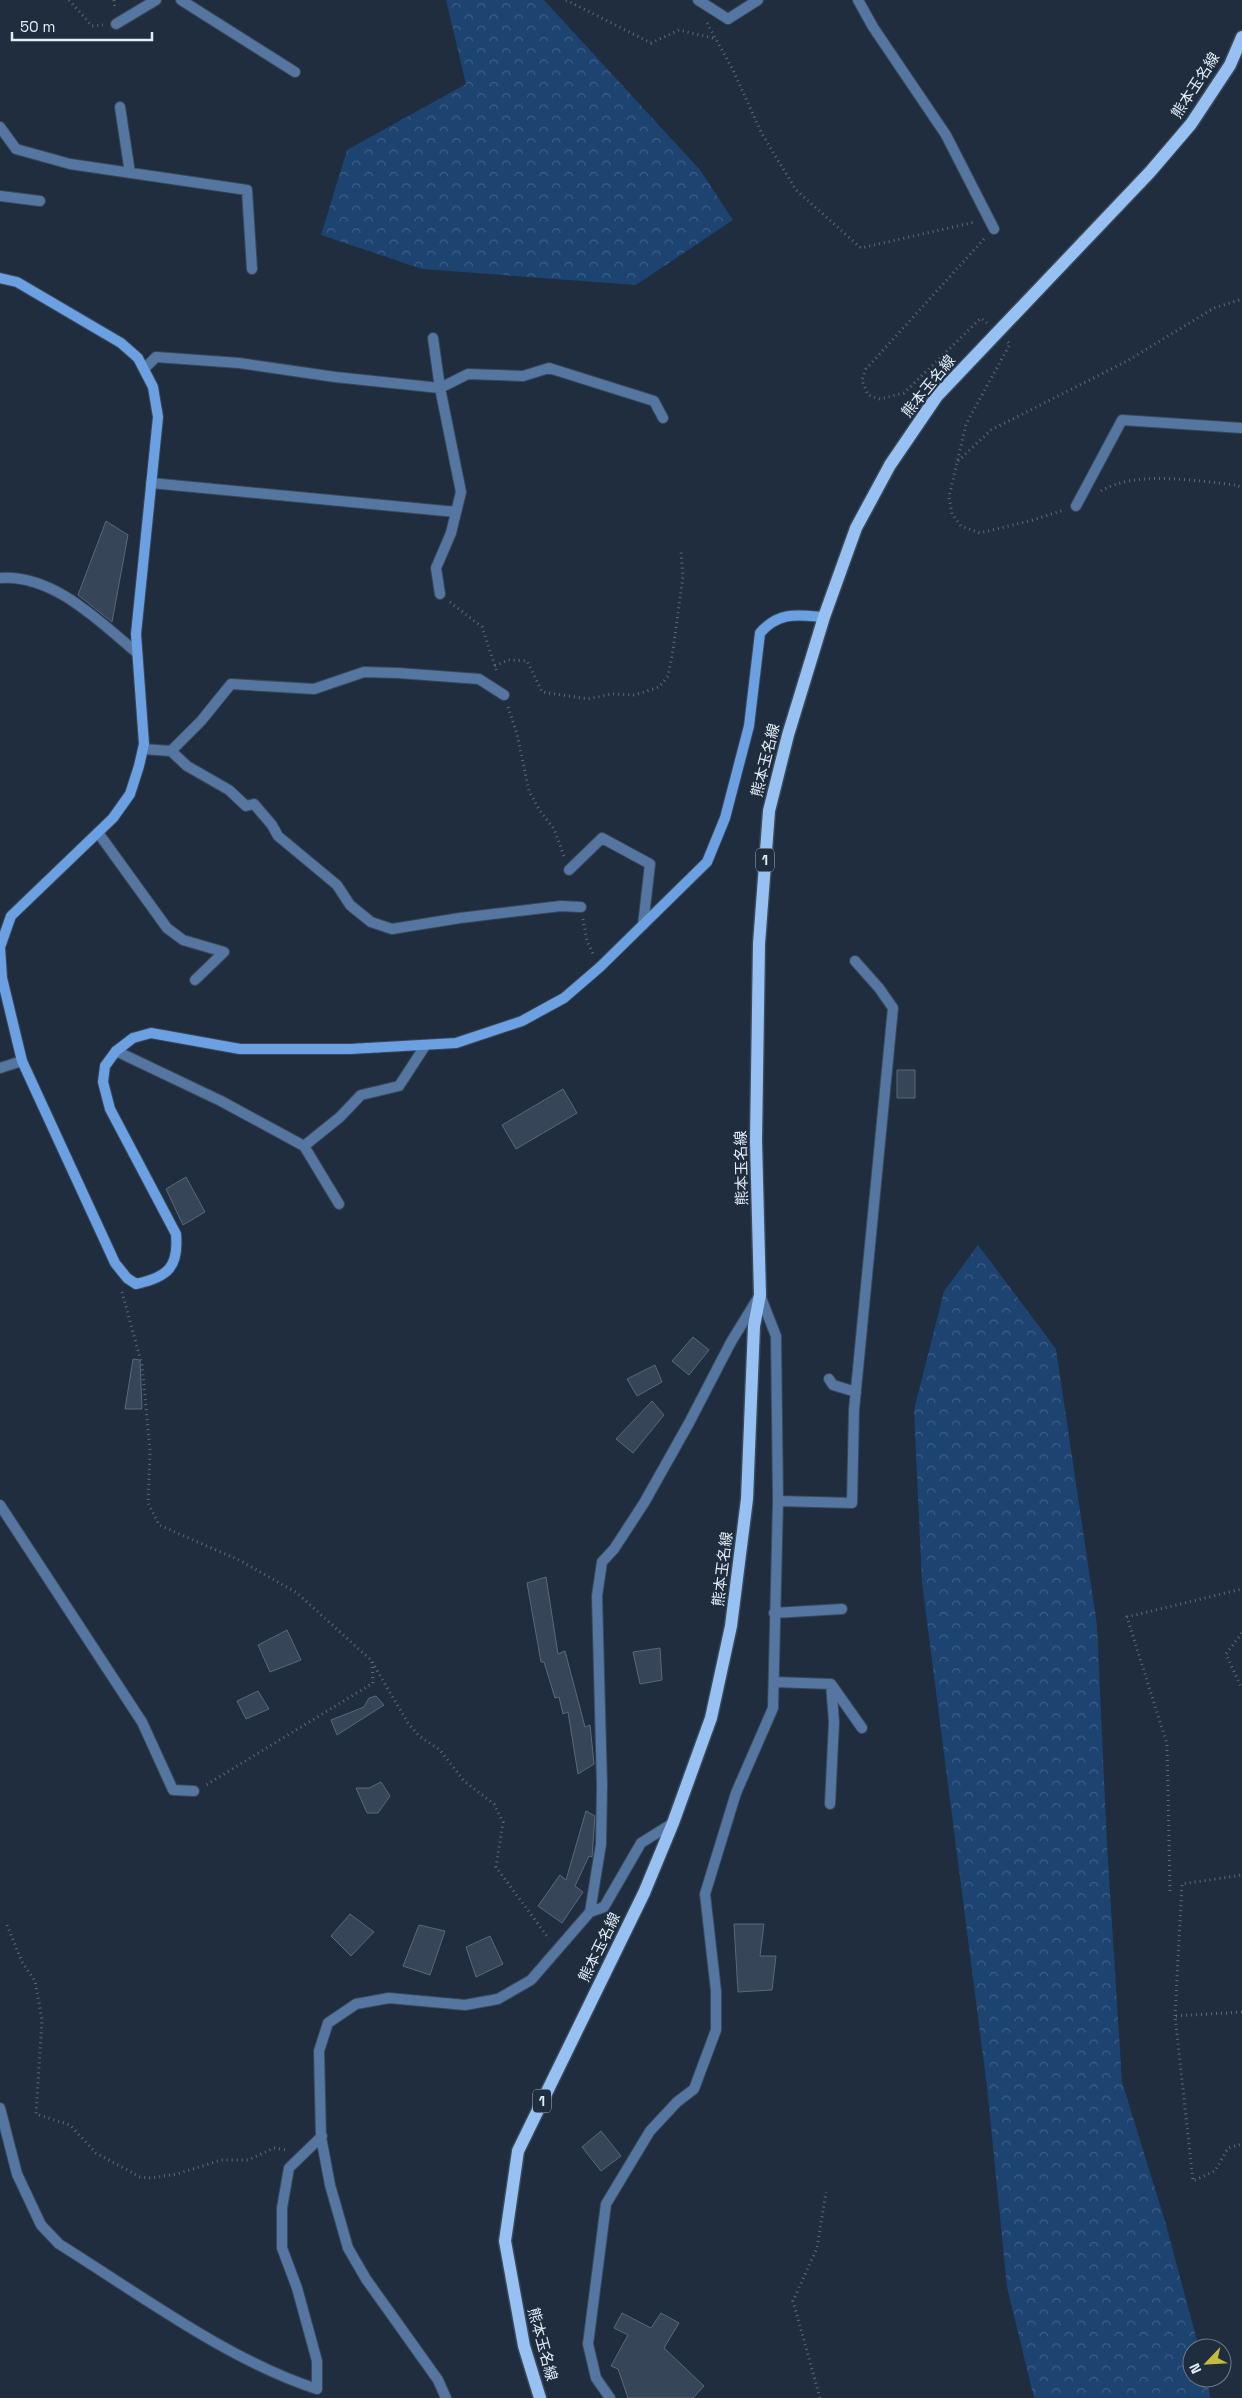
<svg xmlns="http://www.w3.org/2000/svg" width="1242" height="2398" font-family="'Space Grotesk','Noto Sans JP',sans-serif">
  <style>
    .forest { fill: url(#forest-crowns) }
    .building { fill: #364558; stroke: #58687d }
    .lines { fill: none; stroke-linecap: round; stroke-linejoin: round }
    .street-casing { stroke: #3a4858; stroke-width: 12 }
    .secondary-casing { stroke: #3a4858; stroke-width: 12 }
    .primary-casing { stroke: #3a4858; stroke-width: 15 }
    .path { stroke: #5e6a79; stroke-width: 3; stroke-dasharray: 1 4; stroke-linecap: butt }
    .street { stroke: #5576a0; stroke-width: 10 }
    .secondary { stroke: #6ba0e2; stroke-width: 10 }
    .primary { stroke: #97c0f3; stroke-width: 12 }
    .labels { text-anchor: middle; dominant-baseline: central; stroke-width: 4; stroke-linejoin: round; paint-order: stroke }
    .shield { fill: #1f2d3e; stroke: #a8b3c0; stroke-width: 1 }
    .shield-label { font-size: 14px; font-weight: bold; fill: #e3edf8 }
    .street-label { font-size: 15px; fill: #e3edf8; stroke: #1f2d3e }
  </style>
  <defs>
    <pattern id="forest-crowns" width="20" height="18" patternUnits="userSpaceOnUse" patternTransform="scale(1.25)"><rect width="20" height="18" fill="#1d4371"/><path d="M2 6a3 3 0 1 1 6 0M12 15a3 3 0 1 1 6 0" fill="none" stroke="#3e5e86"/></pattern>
  </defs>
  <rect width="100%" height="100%" fill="#1f2d3e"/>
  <path class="forest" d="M446,0H544L700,170L733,220L636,285L422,269L321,235L347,150L466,84Z
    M978,1245L1056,1349L1097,1625L1107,1845L1122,2082L1165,2221L1199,2348H1192V2378H1207L1210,2398H1034L1007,2287L987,2087L922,1583L914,1410L944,1291Z"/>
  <path class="building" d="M106,521L128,535L112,622L78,595Z
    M897,1070H915V1098H897Z
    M563,1089L577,1113L516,1149L502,1125Z
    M186,1177L205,1212L183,1225L166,1189Z
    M693,1337L709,1350L689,1375L672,1361Z
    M133,1359L140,1360L142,1409H125Z
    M655,1365L662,1382L637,1396L627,1379Z
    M652,1401L664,1415L633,1453L616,1439Z
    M546,1577L558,1654L565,1651L585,1727L590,1725L594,1764L578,1774L568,1712L563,1714L559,1697L555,1698L544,1662H541L527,1583Z
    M287,1630L301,1660L270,1672L258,1645Z
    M660,1648L662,1680L640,1684L633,1652Z
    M258,1691L269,1709L246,1719L237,1701Z
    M376,1696L384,1705L337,1735L331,1720L364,1707L369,1698Z
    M381,1782L390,1796L378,1813H367L356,1788H369Z
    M586,1811L595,1816L592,1857L589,1856L575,1886L583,1892L562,1923L538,1906L560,1875L566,1880Z
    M350,1914L374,1932L351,1956L331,1936Z
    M734,1924H764L760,1956H776L772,1990L738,1992Z
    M419,1925L445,1931L430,1975L403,1966Z
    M490,1936L503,1964L476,1977L466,1947Z
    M601,2131L621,2156L601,2171L582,2147Z
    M622,2313L651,2328L661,2313L679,2323L664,2348L704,2386L693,2398H628L618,2369L611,2366L628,2335L614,2328Z"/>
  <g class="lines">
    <g class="street-casing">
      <path id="street" d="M181,0L295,72
        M698,0L728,19L758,0
        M858,0L873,27L946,135L994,229
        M116,24L156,0
        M120,107L130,173
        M0,127L16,149L70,164L247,190L252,269
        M0,196L40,201
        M433,338L440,388L461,492L451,533L436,568L440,594
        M144,369L156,357L239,363L335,377L440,388L468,374L523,376L549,368L654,401L663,418
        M151,483L456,512
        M1076,506L1122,420L1242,428
        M0,578C53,574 99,621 137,653
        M143,749L171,751L201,721L231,684L314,689L364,672L398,673L479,679L504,695
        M171,751L187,766L229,790L246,806L254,804L272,825L278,836L337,885L350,905L371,922L392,929L460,918L561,906L581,907
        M99,834L167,928L183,940L224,952L195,980
        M569,870L602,838L650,864L643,925
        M116,1051L221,1101L304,1146L339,1204
        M0,1068L22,1061
        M304,1146L340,1117L361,1095L399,1086L425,1046
        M829,1379L833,1385L856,1392
        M778,1501L852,1503L854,1410L893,1008L879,988L855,961
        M0,1505L142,1722L173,1790L194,1791
        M774,1613L842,1609
        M774,1682L831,1684L862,1728
        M830,1804L834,1722L831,1684
        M590,1912L604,1907L641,1843L673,1823
        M0,2108L17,2174L41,2225L59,2244C138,2293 229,2361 317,2389V2361L297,2288L282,2248V2208L289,2168L322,2136
        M446,2398L438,2380L366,2279L348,2248L330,2185L321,2137L319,2051L328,2023L356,2004L389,1998L465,2005L498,1999L531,1980L590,1912L601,1844L602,1785L597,1596L602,1562L614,1549L644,1503L689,1423L731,1342L758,1298
        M610,2398L596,2378L588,2344L606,2204L650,2131L677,2102L694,2089L716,2030V1991L705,1894L736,1793L773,1708L778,1501L776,1336L760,1295"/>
    </g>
    <g class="secondary-casing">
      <path id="secondary" d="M0,278L17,282L121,343L138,358L153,387L158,417L136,634L144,744L139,766L130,794L113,818L11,916L0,947L2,978L22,1061L115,1263L127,1278L136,1284C168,1277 179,1267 176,1234L110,1109L103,1082L105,1066L116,1051L133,1038L151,1033L240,1049H350L456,1043L522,1021L564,998L600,967L707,862L725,818L749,726L760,633C779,611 798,615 824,617"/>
    </g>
    <g class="primary-casing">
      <path id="primary" d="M540,2398L524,2346L505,2241L518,2151L644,1893L673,1823L711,1718L731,1626L747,1499L754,1326L760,1295L756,1141L759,944L769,811L788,735L824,617L856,528L890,465L937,396L1150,172L1191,124L1230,65L1242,37"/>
    </g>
    <path class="path" d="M69,0L92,26L103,25
      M114,0L115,10
      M566,0L651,43L679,30L716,39
      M707,23L733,70L762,134L796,190L861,248L975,222
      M984,239L866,369L862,380L868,395L880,399L904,393L981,318L987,323
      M1008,342L1010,344L966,424L949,497L952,514L961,526L980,533L1033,520L1064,510
      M958,461L991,430L1127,361L1214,308L1242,299
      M1101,491C1135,470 1198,481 1236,485L1242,488
      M450,602L482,627L497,672
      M495,666L508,660L527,661L542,692L588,699L612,694L635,695L659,687L668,676L673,650L683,576L681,552
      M508,707L517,734L529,791L540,811L554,829L564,856
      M583,919L587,941L594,956
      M122,1292L142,1365L150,1450L148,1503L159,1525L241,1561L297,1593L372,1661L373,1683L206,1785
      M1242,1633L1226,1654L1242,1689
      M372,1662L408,1723L419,1736L440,1750L464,1781L494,1804L503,1822L496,1867L549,1939
      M1170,1891L1167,1744L1127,1617L1242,1589
      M7,1925L22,1962L35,1981L42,2020L36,2114L70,2125L96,2153L140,2177L151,2178L177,2174L221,2160H248L274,2148L287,2150
      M1242,2012L1175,2016L1193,2181L1215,2171L1228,2148L1242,2144
      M1175,2016L1182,1884L1242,1875
      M820,2398L793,2301L817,2248L826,2192"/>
    <use href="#street" class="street"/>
    <use href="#secondary" class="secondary"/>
    <use href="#primary" class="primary"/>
  </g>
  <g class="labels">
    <g class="shield">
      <rect x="756" y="848.5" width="18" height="23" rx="4"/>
      <rect x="533" y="2089.5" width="18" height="23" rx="4"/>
    </g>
    <g class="shield-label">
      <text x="765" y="860">1</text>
      <text x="542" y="2101">1</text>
    </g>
    <g class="street-label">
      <text transform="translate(1195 85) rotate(-57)">熊本玉名線</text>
      <text transform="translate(928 386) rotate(-51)">熊本玉名線</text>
      <text transform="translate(765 760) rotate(-76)">熊本玉名線</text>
      <text transform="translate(741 1168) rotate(-91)">熊本玉名線</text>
      <text transform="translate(722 1569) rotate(-83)">熊本玉名線</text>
      <text transform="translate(599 1947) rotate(-64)">熊本玉名線</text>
      <text transform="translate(543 2344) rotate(75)">熊本玉名線</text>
    </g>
  </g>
  <g transform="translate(1207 2363) rotate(245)"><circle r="24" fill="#1f2d3e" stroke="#6d7a88"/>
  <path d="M0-4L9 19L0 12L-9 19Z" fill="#c6bc3c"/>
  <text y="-8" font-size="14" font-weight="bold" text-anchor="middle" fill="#e3edf8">N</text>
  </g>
  <path d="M12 32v8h140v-8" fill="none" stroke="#e3edf8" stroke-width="2.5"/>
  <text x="20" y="32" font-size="15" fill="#e3edf8" stroke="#1f2d3e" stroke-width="4" paint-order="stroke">50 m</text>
</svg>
